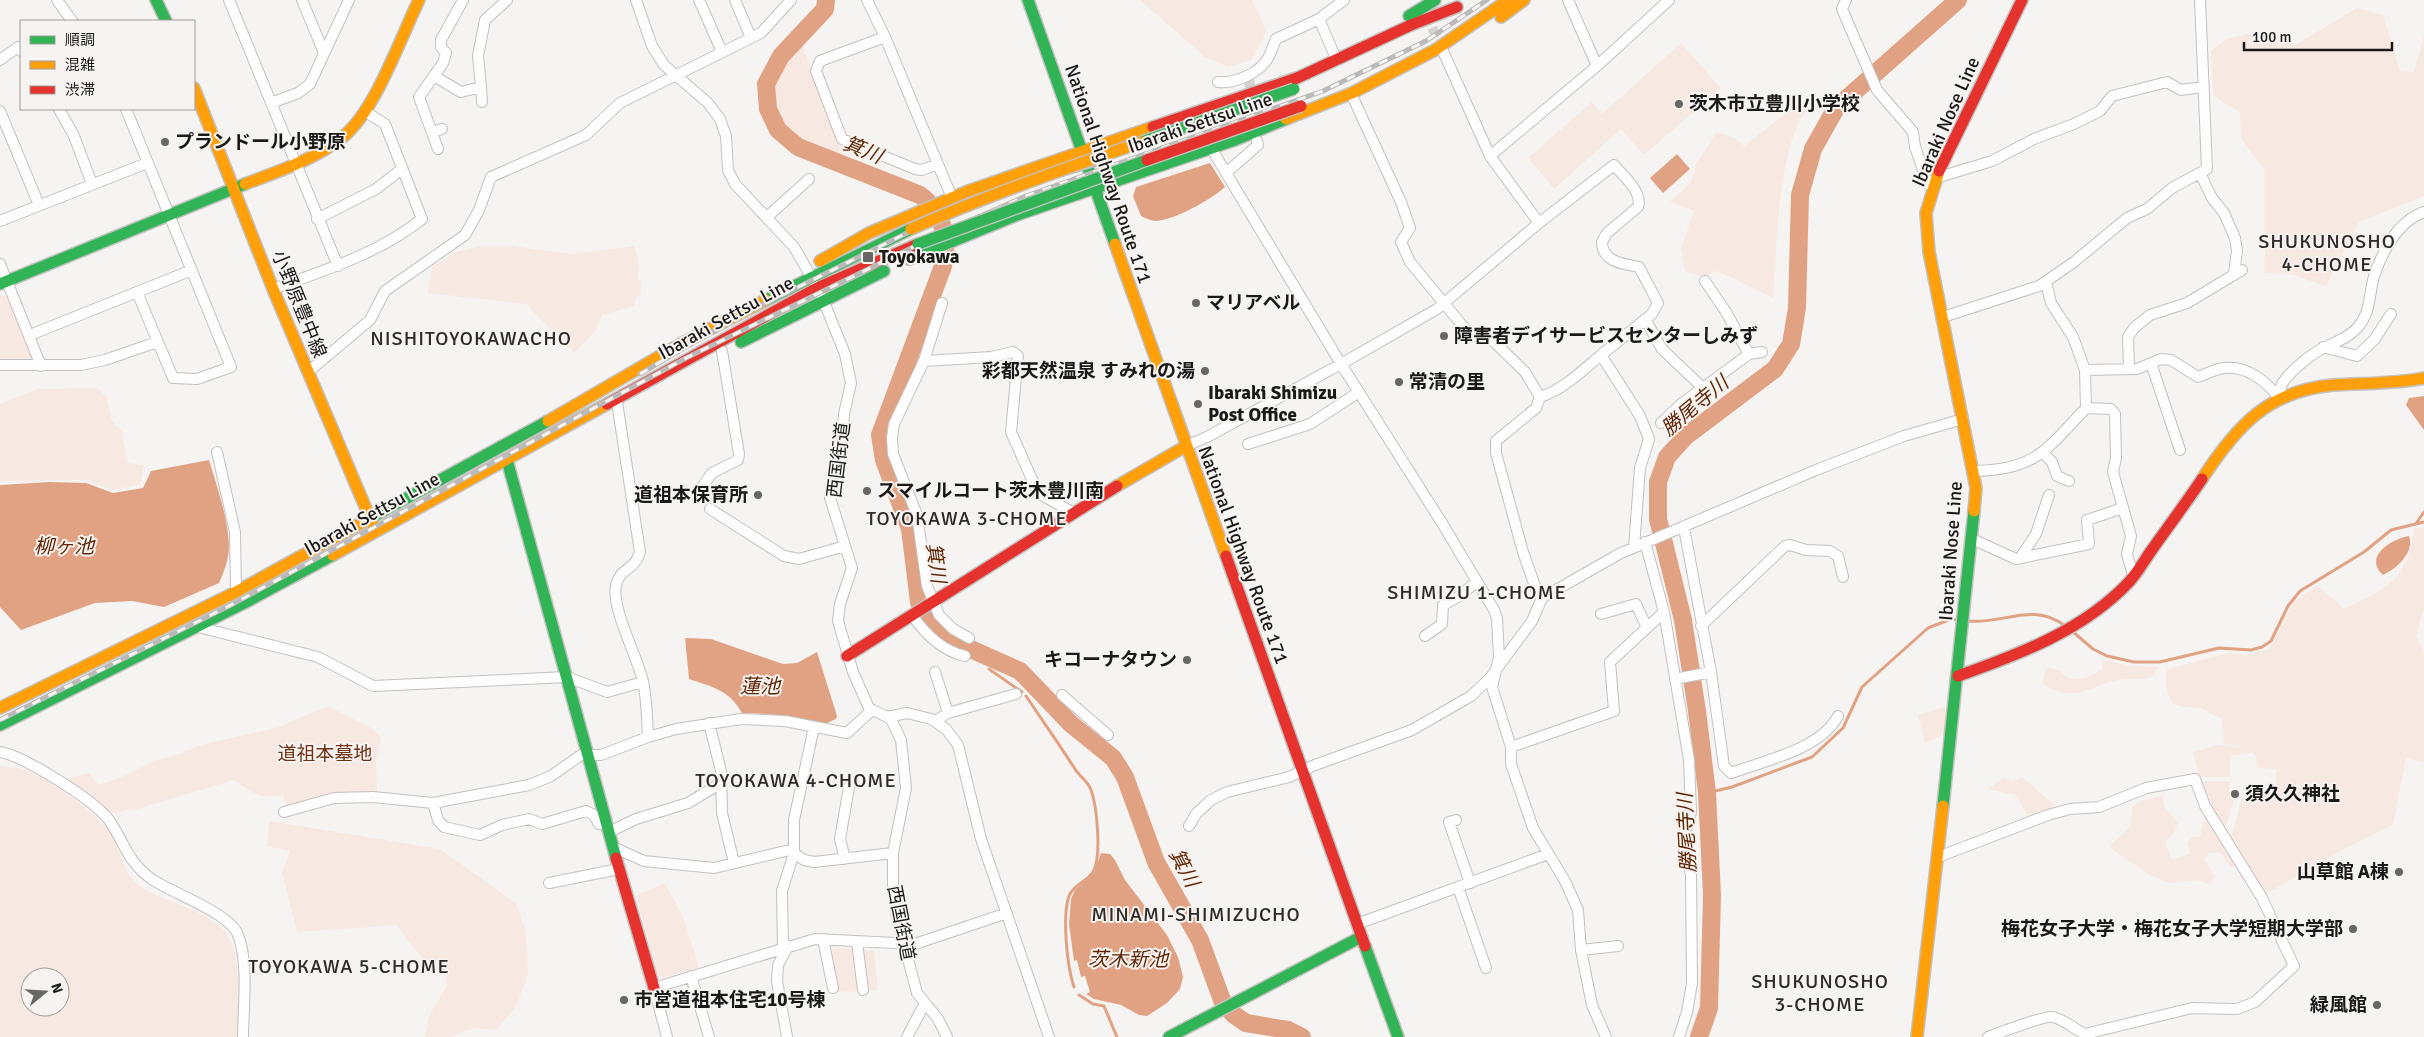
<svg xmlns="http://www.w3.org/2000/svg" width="2424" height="1037" font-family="Signika,'Noto Sans JP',sans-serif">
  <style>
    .green { fill: #f7e8e2; fill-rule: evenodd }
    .water { fill: #e1a283 }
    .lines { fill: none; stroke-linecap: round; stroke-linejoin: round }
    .stream { stroke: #e1a283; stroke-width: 3 }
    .river { stroke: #e1a283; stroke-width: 18 }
    .street-tunnel { stroke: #d5d3d1; stroke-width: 10; stroke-dasharray: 10 5; stroke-linecap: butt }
    .street-casing { stroke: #c3c1c0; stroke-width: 12 }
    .fast-casing { stroke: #c3c1c0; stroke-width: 14 }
    .slow-casing { stroke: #c3c1c0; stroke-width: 14 }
    .jam-casing { stroke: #c3c1c0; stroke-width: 14 }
    .street { stroke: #fefdfd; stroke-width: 10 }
    .fast { stroke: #30b455; stroke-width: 11 }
    .slow { stroke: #ff9f0a; stroke-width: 11 }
    .jam { stroke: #e5322d; stroke-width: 11 }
    .rail-casing { stroke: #bbbaba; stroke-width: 5 }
    .rail { stroke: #f7f3f1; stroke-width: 3; stroke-dasharray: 9; stroke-linecap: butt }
    .fast-bridge-casing { stroke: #c3c1c0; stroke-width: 14; stroke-linecap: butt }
    .slow-bridge-casing { stroke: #c3c1c0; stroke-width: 14; stroke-linecap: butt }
    .jam-bridge-casing { stroke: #c3c1c0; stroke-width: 14; stroke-linecap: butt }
    .fast-bridge { stroke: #30b455; stroke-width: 11 }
    .slow-bridge { stroke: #ff9f0a; stroke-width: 11 }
    .jam-bridge { stroke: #e5322d; stroke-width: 11 }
    .poi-dot { fill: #676664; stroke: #f7f3f1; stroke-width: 2 }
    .labels { text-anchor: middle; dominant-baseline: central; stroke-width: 4; stroke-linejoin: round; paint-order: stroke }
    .poi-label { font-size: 19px; font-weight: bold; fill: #1a1918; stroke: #f7f3f1; text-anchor: start }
    .street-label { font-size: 19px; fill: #1a1918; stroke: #f7f3f1 }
    .park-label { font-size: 19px; fill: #6e3415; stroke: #f7f3f1 }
    .water-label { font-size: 20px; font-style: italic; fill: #5f2604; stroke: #f7f3f1 }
    .neighbourhood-label { font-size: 20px; letter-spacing: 1px; fill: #2d2a28; stroke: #f7f3f1 }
  </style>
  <rect width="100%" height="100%" fill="#f6f4f2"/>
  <path class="green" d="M1140,0H1252L1267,32L1251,60L1228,67L1205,57Z
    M2357,8L2383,15L2400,71L2414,72L2424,35V196L2359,222L2326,286L2290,274L2265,273V170L2242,140L2240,113L2213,95L2211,50L2227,39L2263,30L2295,45Z
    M1681,43L1721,88L1644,155L1621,129L1554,189L1528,158L1592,102L1602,114Z
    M802,45L842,154C792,134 783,138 770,83L784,64Z
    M1801,99L1807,109C1777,149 1777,246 1773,298L1718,271L1702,277L1685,271L1681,249L1694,211L1670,202L1691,182L1696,164L1717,132L1735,138L1744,146L1790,110Z
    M482,246H512L573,254L634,246L639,263L638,280L642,281L640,295L636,297L634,306L602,315L595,331L574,353L526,304L428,293L432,267L456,252Z
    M0,295L9,296L33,355L27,361L0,360Z
    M97,388L107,397L112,421L122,431L127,463L144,465L140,485L112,490L87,480L0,481V404L37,389Z
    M2424,527V608L2416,636L2424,651V762L2406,758L2393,824L2340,851L2266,894L2229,837L2233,832L2241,799L2251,795L2249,787H2276V769L2258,768L2256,757L2253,753L2233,755L2230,758V777H2199L2193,752L2218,745L2247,747L2224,744L2222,719L2200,708L2183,707L2173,704C2166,692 2165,683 2167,669L2229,653L2245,655L2269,649L2293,603L2317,585L2344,609C2388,588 2408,580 2414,528Z
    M2102,660L2132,666L2158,667L2154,676C2144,681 2134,677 2124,679C2093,682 2074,707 2043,683L2046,668C2063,668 2060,675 2071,678C2081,681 2098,675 2103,667Z
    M328,706L373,729L381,738L376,762L377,794L287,808L283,795C258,800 254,793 234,780L134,810H126L110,814L67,782L68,779L89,773L99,785L120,778L156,760L179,754L201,745L276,728Z
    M1945,707L1946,734L1925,743L1918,715Z
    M0,766C7,767 16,767 23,769C50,780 98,812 113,837C123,854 122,873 140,886C164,903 214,911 228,936C243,960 237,1008 237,1037H0ZM30,977H60V1007H30Z
    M2022,777L2056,806L2029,818L2016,795L1988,789L2003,778L2013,781Z
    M2204,781H2230L2229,793L2234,799L2228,821L2224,828L2208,803L2202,784Z
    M2163,795V805L2178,823L2173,834L2165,842L2172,860L2190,854L2188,843L2192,837H2200L2203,823L2208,818L2239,866L2231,867L2219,852L2209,853L2204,859L2215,877L2210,884L2196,880L2169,883L2151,876L2109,847L2130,827L2133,806L2140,801Z
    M269,821L440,849L516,903L526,932L528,976L515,1008L496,1030L475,1028L450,1037H425L430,1014L448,984L441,967L421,957L396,925L297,932L282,872L290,851L267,846Z
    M665,883L683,917L699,967L663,978L657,974L636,896Z
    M833,948L874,951L878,990L836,992L830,954Z"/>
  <path class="water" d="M1677,154L1690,169L1663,193L1650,178Z
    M1210,163L1225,187C1210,200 1175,220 1156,221C1152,221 1145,218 1141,216L1133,196L1136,187Z
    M2424,396V430L2406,405L2409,398Z
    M209,460C217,487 228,517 229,546C229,559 224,572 219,583L164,607L132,601L95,603L21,630L0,607V485L49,482L86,483L113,493L143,488L151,471Z
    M2409,536C2415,553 2396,569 2383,575C2363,557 2391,539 2409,536Z
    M685,638L711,639L783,664L797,663L817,652L837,716L836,719L825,724L770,714L742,713C729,690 713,687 689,679Z
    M1101,853L1110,854L1115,860L1125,880L1167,935L1178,957L1183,977L1180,989L1167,1003L1147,1016L1139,1015L1121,1005L1094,999L1086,994L1090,992L1085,976L1081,977L1077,960L1074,961L1069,924L1071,899L1075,890L1094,873Z"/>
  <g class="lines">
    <path class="stream" d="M2417,522L2424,512
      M1968,621C2002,625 2033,601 2065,626
      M2072,631L2093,649L2107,656L2134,662H2160L2219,648L2251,650L2262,647L2271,641L2288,606L2300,591L2364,552L2391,530L2424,522
      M985,661L987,656
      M989,669L1022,692
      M1026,696C1042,720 1059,744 1075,769C1079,776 1088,781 1091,790C1097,806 1102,857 1093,872C1087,882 1074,884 1069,896C1062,916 1067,967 1074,987
      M1707,793L1732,787L1812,757L1843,728L1862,687L1928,628L1951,619L1959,620
      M1079,995L1093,1004L1104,1006L1117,1037"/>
    <path class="river" d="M826,0L825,9L781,56L766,84L768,109L778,130L798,147L920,195C944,212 949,240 943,266L880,435L884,460L910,529L919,602L927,616L945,634L964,646L1020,671L1071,724L1113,758L1125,777L1156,862L1200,940L1222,1000L1233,1014L1246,1023L1288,1030L1302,1037
      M1699,1037L1709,1008L1712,895L1707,793L1697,711L1683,620L1658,519V482L1667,457L1686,436L1775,369L1791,344L1797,308L1800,195L1813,149L1836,108L1958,0"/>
    <path class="street-tunnel" d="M1426,14L1442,49
      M1249,80L1255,126"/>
    <g class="street-casing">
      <path id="street" d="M57,0L72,21
        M229,0L338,266
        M302,0L324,53
        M636,0L652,46L664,65L708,103L720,119L726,136L728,170L735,184L794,247L813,280
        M699,0L722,52
        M735,0L751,38
        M867,0L885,37L952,198
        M1568,0L1597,66
        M1846,0L1842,9L1877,90L1913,132L1915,147L1928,184L1933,186
        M1319,19L1334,54
        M885,37L820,61L816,71L842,139L915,169L922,170L938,164
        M0,60L18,47L21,51
        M434,76L461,92L481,87L482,102
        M1218,82C1234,84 1260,73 1268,58C1271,53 1273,46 1276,39L1319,19L1344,0
        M481,87L478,56L485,20L507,0
        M1354,100L1401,202L1410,228L1401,242L1410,262L1471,336H1488L1525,372L1540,397L1536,408L1496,441V453L1523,552L1536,589L1542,598
        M271,103L298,93L310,84L349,0
        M59,109L74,136L92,184
        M126,109L231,367L197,379L173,378L137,292
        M0,111L39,205
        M432,132L442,129
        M1211,148L1341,364L1442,523L1494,610L1497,618L1499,657L1492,687L1511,747V764L1533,828L1565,881L1578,910L1581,950L1592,1005L1606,1037
        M438,149L419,97L443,63L446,53L441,47V40L463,0
        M1490,156L1597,66L1669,0
        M1227,172L1258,145L1257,141
        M2200,173L2212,198L2224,213L2235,238L2237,251L2234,274
        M1936,178L1992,161L2034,139L2074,124L2100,111L2112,96L2167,82L2181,90L2203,87
        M767,217L809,179
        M317,219L376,189L402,169
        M0,221L147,163
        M1539,223L1614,165C1623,176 1643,192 1638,207L1607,233L1602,242C1602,262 1624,264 1639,267L1658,303L1652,314L1601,355L1640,416L1649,439L1640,468L1634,547
        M0,264L41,366
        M1705,281L1726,312L1749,354
        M273,289C325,270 378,254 422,219L385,124L366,112
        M822,297L845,354L851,383L844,414L841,466L830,498L852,568L840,604L838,621L853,672L869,708L891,719L901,740L906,788L893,853V884L896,914L917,993L938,1019L947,1037
        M942,303L924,361L894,424L892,438L893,454L917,515L927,586L939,615L953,629L969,638
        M1943,317L2039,286L2074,262L2127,218L2147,209L2172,188L2207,169L2200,0
        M1645,319L1662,349L1703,388
        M30,335L192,270
        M2323,347L2357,356L2374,340L2391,314
        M924,361L991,357L1013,352L1018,356L1011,432L1038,493L1074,513
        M2151,363L2180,450
        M0,365H81L105,360L157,342
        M2129,369L2128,337L2134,328L2150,315L2187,303L2242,270
        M2085,370L2137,369L2161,359L2171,360L2198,377C2206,374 2215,369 2224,368C2247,365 2267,382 2280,399
        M308,372L370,320L385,291L465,235L479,210L491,177L586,135L620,103L761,33L791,0
        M1540,397C1563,390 1583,370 1601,355
        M2280,399C2280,394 2280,388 2282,384C2289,372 2313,352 2326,347C2337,341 2350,337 2358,327C2371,312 2369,294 2374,276C2383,250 2397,222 2424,212
        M617,402L640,552C634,572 621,566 616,585C611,609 638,657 643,682C647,700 647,719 648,737
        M2086,408L2111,409L2115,414L2116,458L2113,472L2131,536L2127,554L2133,575
        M1661,423L1681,404L1749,354L1762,352
        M1248,444L1310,424L1359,392
        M1186,446L1207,437L1341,364L1437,309L1539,223L1490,156L1442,49
        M217,452L235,532L236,592
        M2043,453L2052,462L2057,476L2069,481
        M1974,471C2036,470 2046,450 2086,408L2085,370L2073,337L2051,303L2046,282
        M702,487L712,473L738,460L739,454L722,351
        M710,509L784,556L799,559L845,546
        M1684,528L1711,672L1724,766L1731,773C1764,761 1821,749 1838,716
        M1972,539L2016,559L2089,544L2087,520L2123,508
        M1645,542L1664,612L1689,760L1691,812L1683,838L1691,875L1692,983L1687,1012L1679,1037
        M2020,558L2036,534L2049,495
        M1601,614L1636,604L1647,628
        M912,615C925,634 943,651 965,656
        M1701,626L1785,546L1790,545L1806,550L1830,551L1838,556L1843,577
        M198,627L318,657L373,686L567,677L607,692L643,682
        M1425,636L1442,624L1443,605L1460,596L1477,581
        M935,672L948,713
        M1675,679L1711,672
        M1062,695L1108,735
        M887,717L907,713L931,719L946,729L958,745L981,839L1049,1037
        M935,721L948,713L1016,694
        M709,723L721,771L722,813L734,863
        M1511,747L1614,711L1610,662L1664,612
        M0,752C24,756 94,800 109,820C125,843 127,862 153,880C173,893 231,914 238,935C249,963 243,1007 243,1037
        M433,803L438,820L444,827L480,835L502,825L529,819L542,824L586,811L594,815L599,824L607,823
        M284,812L334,798L373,797L433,803L529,785L551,776L581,755H601L648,737L676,729L741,719L785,721L847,733L871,711
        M1456,820L1449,822L1470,883
        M1189,826L1196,814L1211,800L1227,792L1289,777L1315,765L1412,730L1471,696L1490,678L1532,621L1542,598L1619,554L1816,470L1904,436L1963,419
        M609,832L636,819L688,803L721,783
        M613,847L644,861L714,868L794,849
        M794,853L804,860L814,862L893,853
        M1938,857L2048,815L2070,809L2099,807L2146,788L2195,779L2205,806L2262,898L2294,966L2255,1002L2237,1009L2192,1008L2085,1034C2074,1029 2065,1020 2053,1017C2045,1015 1999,1033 1988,1037
        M845,859L840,839L849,787
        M549,883L619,869
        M1458,887L1486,968
        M1357,924L1548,854
        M823,939L833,988
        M857,942L863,990
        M783,947L782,891L794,853V820L814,727
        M1581,950L1618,946
        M691,976L709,1037
        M667,1037L654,988L815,939L915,944L1007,913
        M787,1037L777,981L778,965L788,946
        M907,1037L925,1003"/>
    </g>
    <g class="fast-casing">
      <path id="fast" d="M156,0L166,21
        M1028,0L1115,244
        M1409,16L1435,0
        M909,259L1017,215L1235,140L1286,119
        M0,284L245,184
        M766,300L911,229
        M741,342L884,271
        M507,460L616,858
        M367,520L548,421
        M0,725L250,600L333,555
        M1943,806L1974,511
        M1365,946L1398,1037
        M1169,1037L1361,937"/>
    </g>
    <g class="slow-casing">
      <path id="slow" d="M1501,17L1524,0
        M194,88L273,289L375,530
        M1286,119L1352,93L1435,50L1508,0
        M1939,171L1926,213L1929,252L1976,488L1974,511
        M245,184C279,171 316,159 344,136C376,109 400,39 419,0
        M1115,244L1226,556
        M820,261L869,233L968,191L1153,127
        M548,421L679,345L766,300
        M2202,479C2236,427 2267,391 2333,385C2363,383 2394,384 2424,378
        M1117,486L1186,446
        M333,555L607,404
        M0,708L236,592L367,520
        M1917,1037L1943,806"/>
    </g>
    <g class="jam-casing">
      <path id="jam" d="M1153,127L1297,78L1411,25L1457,7
        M1939,171L2022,0
        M607,404L817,288L918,244
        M1226,556L1365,946
        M847,656L1117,486
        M1958,676C2020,654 2084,630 2129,582C2138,572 2144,561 2151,551C2168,527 2186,503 2202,479
        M616,858L654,988"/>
    </g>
    <use href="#street" class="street"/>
    <use href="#fast" class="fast"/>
    <use href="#slow" class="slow"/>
    <use href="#jam" class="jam"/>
    <g class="rail-casing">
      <path id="rail" d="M640,374L734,319L933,220L1023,186L1100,163
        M0,720L231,605L686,358L940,234L1026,196L1323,91L1426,41L1487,0"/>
    </g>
    <use href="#rail" class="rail"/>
    <g class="fast-bridge-casing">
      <path id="fast-bridge" d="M1142,142L1294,89
        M918,244L1147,160"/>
    </g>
    <g class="slow-bridge-casing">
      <path id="slow-bridge" d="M911,229C986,196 1064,169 1142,142"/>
    </g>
    <g class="jam-bridge-casing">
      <path id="jam-bridge" d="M1147,160L1301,106"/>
    </g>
    <use href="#fast-bridge" class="fast-bridge"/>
    <use href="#slow-bridge" class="slow-bridge"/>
    <use href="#jam-bridge" class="jam-bridge"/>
  </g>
  <g class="poi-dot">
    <circle cx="1679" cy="104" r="5"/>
    <circle cx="165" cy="142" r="5"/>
    <rect x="862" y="251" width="12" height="12" rx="2.5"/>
    <circle cx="1196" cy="303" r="5"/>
    <circle cx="1444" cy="336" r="5"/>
    <circle cx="1205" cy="371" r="5"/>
    <circle cx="1399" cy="382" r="5"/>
    <circle cx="1198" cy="404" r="5"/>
    <circle cx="867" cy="491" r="5"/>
    <circle cx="758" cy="495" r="5"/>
    <circle cx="1187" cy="660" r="5"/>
    <circle cx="2235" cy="794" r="5"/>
    <circle cx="2399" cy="872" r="5"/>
    <circle cx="2353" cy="929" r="5"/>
    <circle cx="624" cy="1000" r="5"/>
    <circle cx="2377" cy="1005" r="5"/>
  </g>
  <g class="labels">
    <g class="poi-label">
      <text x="1689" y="104">茨木市立豊川小学校</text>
      <text x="175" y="142">プランドール小野原</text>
      <text x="879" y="257">Toyokawa</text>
      <text x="1206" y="303">マリアベル</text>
      <text x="1454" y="336">障害者デイサービスセンターしみず</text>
      <text x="1195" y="371" text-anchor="end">彩都天然温泉 すみれの湯</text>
      <text x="1409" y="382">常清の里</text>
      <text x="1208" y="393">Ibaraki Shimizu<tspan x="1208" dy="22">Post Office</tspan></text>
      <text x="877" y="491">スマイルコート茨木豊川南</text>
      <text x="748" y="495" text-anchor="end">道祖本保育所</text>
      <text x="1177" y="660" text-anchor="end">キコーナタウン</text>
      <text x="2245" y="794">須久久神社</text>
      <text x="2389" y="872" text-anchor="end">山草館 A棟</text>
      <text x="2343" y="929" text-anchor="end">梅花女子大学・梅花女子大学短期大学部</text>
      <text x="634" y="1000">市営道祖本住宅10号棟</text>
      <text x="2367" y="1005" text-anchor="end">緑風館</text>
    </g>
    <g class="street-label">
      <text transform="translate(1946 122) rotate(-66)">Ibaraki Nose Line</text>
      <text transform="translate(1200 123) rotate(-19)">Ibaraki Settsu Line</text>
      <text transform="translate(1108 174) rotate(71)">National Highway Route 171</text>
      <text transform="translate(299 304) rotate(68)">小野原豊中線</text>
      <text transform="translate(726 318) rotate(-29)">Ibaraki Settsu Line</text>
      <text transform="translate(839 460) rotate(-83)">西国街道</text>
      <text transform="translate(372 514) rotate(-29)">Ibaraki Settsu Line</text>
      <text transform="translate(1951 551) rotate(-86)">Ibaraki Nose Line</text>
      <text transform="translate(1243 555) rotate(70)">National Highway Route 171</text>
      <text transform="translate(901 923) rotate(79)">西国街道</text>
    </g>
    <g class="park-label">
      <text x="325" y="754">道祖本墓地</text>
    </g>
    <g class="water-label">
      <text transform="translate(863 150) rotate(22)">箕川</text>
      <text transform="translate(1695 406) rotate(-40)">勝尾寺川</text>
      <text x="64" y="546">柳ヶ池</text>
      <text transform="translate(936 563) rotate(82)">箕川</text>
      <text x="760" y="686">蓮池</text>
      <text transform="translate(1687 833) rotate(-93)">勝尾寺川</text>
      <text transform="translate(1184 868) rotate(62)">箕川</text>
      <text x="1128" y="959">茨木新池</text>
    </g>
    <g class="neighbourhood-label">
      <text x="2327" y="241">SHUKUNOSHO<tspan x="2327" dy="23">4-CHOME</tspan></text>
      <text x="471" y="338">NISHITOYOKAWACHO</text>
      <text x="967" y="518">TOYOKAWA 3-CHOME</text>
      <text x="1477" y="592">SHIMIZU 1-CHOME</text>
      <text x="796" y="780">TOYOKAWA 4-CHOME</text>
      <text x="1196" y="914">MINAMI-SHIMIZUCHO</text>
      <text x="349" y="966">TOYOKAWA 5-CHOME</text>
      <text x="1820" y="981">SHUKUNOSHO<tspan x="1820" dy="23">3-CHOME</tspan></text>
    </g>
  </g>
  <rect x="20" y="20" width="175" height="90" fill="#f7f3f1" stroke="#9f9c9a"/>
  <rect x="30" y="36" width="25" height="8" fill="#30b455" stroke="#9f9c9a"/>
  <text x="65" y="45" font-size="15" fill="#1a1918">順調</text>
  <rect x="30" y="61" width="25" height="8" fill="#ff9f0a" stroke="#9f9c9a"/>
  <text x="65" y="70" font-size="15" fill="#1a1918">混雑</text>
  <rect x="30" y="86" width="25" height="8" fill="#e5322d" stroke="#9f9c9a"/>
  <text x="65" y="95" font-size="15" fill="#1a1918">渋滞</text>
  <g transform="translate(45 992) rotate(72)"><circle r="24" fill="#f7f3f1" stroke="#9f9c9a"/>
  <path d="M0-4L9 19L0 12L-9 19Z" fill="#676664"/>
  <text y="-8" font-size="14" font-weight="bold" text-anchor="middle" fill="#1a1918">N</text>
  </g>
  <path d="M2244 42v8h148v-8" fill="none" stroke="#1a1918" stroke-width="2.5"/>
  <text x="2252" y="42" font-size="15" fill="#1a1918" stroke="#f7f3f1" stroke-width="4" paint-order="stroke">100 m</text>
</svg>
